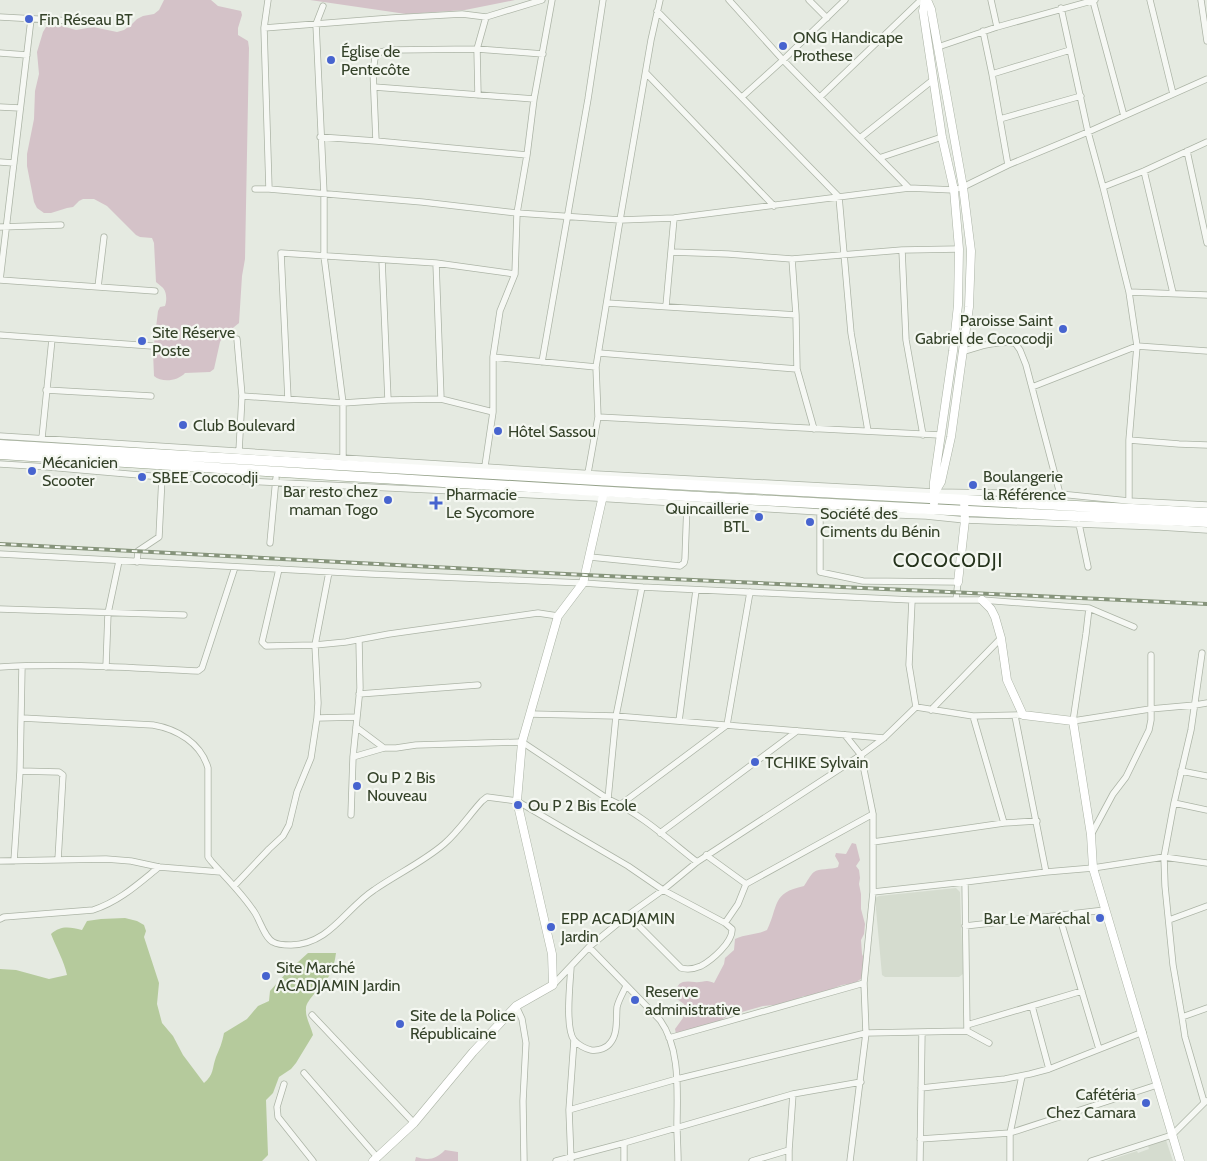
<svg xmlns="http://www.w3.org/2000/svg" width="1207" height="1161" font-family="Cabin,sans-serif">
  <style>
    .built { fill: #d5dccf }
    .green { fill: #d4c2c8 }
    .water { fill: #b5ca9c }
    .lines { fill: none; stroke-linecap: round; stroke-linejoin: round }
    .street-casing { stroke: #acb4a6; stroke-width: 7 }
    .secondary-casing { stroke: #acb4a6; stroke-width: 9 }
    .highway-casing { stroke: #94a189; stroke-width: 11 }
    .street { stroke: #f6f8f4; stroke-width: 5.5 }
    .secondary { stroke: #fff; stroke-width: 8 }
    .highway { stroke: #fff; stroke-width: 10 }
    .rail-casing { stroke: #86947b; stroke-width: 4 }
    .rail { stroke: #f4f7f1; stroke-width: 2; stroke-dasharray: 5.5; stroke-linecap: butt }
    .poi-dot { fill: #4764cf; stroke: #f4f7f1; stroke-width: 2 }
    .labels { text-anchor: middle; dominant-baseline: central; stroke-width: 4.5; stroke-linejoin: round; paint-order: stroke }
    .poi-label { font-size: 16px; fill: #344229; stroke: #f4f7f1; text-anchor: start }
    .quarter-label { font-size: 19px; letter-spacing: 1px; fill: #25331c; stroke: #f4f7f1 }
  </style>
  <rect width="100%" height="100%" fill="#e5eae1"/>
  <path class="built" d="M956,888L960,892L963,974L959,977H885L882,975L875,898L879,896Z
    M1166,1140L1173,1161H1106L1137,1151L1138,1153L1146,1150L1149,1149L1148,1146Z"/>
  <path class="green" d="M164,0H211L218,6L241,11L242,15L238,28V35L248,41L249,48L245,259L242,276L239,323L223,336L220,342L214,369L210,372L185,373C178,381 162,383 154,376L153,352L158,311L160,307L165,306C167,301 167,291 162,287C160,285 158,284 156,282L154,243L152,238L140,237L136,235L107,206L94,199H83L79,201L73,207L67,208L51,213H44L37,208L34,202L27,166V154L34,119L35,91L39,74L37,52L43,32L46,27L52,25L62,26L76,30L93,27L117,32L124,30L131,25L137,19L143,16L154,14L159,10Z
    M310,0H515L465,10L406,14Z
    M852,843L856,844L860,860L856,866L859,870L860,878L859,884L861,894V909L865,924L864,934L861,940L862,954L865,961V976L855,983L842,985L813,996H804L784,1004L763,1006L728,1016L714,1024L676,1034L675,1029L683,1018L684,1004L677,999C675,983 680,980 695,982C698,983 703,981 707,981C709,981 712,982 714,983L724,964L725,958L734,950L735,939C746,934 757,935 767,930C779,906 771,893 804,886C807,882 810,875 814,872C819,868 831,870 838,867L839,863L835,856L836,853L846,854Z
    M445,1150L458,1152V1161H415L416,1157C429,1161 436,1159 445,1150Z"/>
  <path class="water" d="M125,918L137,921L144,925L146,931L144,937L159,983L157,1004L162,1023L173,1036L183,1055L204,1083C214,1075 212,1068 216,1057C220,1048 222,1043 224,1033L247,1019L258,1006L269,1001L270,991L287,972L308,953H336C335,961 333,969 329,976C324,985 306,1000 306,1008C305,1018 311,1026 313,1035L296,1063L291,1069L279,1077L273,1093L266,1100L268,1155L262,1161H0V969L16,970L49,979L67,975C64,961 56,947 51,934C61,925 70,927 82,930L87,921L101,919Z"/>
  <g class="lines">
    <g class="street-casing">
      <path id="street" d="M268,0L264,28L269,189
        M729,0L783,60L909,188
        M809,0L827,18
        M991,0L997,27
        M1150,0L1173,94
        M1201,0L1207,41
        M1093,1L1124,116
        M323,6L316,24L324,194V256L343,403V458
        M1061,8L1088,132L1103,187
        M657,11L839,197L851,333L868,431
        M0,17L109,23
        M264,28L392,18L462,14L486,17L542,0
        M983,31L992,74L1008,165
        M938,47L997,27L1095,0
        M0,53L27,55
        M646,73L774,206
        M992,74L1070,50
        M374,87L534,99
        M478,95L477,49L486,17
        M742,97L783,60L845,0
        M820,97L921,0
        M0,107L20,108
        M1000,119L1081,96
        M320,137L376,141L527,155
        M860,138L934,79
        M376,141L373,71L375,58L380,52L391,50L477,49L543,54
        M1187,151L1207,243
        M879,158L942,137
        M0,162L14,163
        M1144,171L1173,293
        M255,189H269L422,202L517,213L620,220L674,218L909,188L954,190L963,187L1008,165L1088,132L1207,79
        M0,227L61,225
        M902,250L906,340L923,435
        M671,252L728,254L792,259L902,250L959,249
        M792,259L796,315L797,369L814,429
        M382,260L388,400
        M436,263L441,399
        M0,280L31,19
        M0,280L155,291
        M98,287L104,237
        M1129,292L1207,295
        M607,303L796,315
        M666,306L674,218
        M0,335L152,346
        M237,339L242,396L239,451
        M962,352C980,346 995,341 1015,343L1020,350L1026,365L1060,494
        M599,353L797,369
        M493,357L596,367
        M542,362L588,99L603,0
        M1032,387L1137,346L1207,351
        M46,390L151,396
        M242,396L343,403L388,400L441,399L493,412
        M288,399L281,253L436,263L515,274
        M598,417L940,435
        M0,436L596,474L935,492L1060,494L1129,501L1207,505
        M42,438L52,339
        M1129,440L1179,444L1207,445
        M0,464L48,467L162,477L596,498L820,512L926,516L965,520L1160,527L1207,530
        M485,466L493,412V357L500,311L515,274L517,213L527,155L534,99L552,0
        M588,473L598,417L596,367L620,220L651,40L660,0
        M1129,501V440L1137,346L1129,292L1103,187L1144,171L1207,142
        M820,512V572L863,581L958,582L956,600
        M1079,524L1088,567
        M270,543L276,478
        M0,554L370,574L583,583L642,587L912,600H982L1089,608L1134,627
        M590,557L680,566L684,563L685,559L687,503
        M137,562L138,551L159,537L162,477
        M279,569L262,642L266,646L315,645L346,642L389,634L538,613L558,616
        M912,600L909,665L916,707
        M1089,608L1086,634L1073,721L1150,709L1195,705L1207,703
        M0,609L184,615
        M1202,653L1191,730L1174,803L1164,857L1165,886L1173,965L1182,1017L1185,1037L1204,1102
        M0,667C66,663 132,668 198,671L202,668L235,567
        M106,667L108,613L119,561
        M359,694L478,685
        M931,710L1001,638
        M530,714L616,716L884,738
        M973,716L1004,823
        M1015,716L1046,872
        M22,718L153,725C177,729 201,743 208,768V857L211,861C226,878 243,894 255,913C260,921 265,938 273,942C278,945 285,945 291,945C330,944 345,909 374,890C397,874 423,862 444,844C459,831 469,815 482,801L487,797L517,801L628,866L663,890L725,923L732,929C733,942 712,960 701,966C694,969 688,970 681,968L628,915
        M317,718L357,717
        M679,721L696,590
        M356,727L384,748
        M845,735L861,755L873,814V892L864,983L866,1033L850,1161
        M353,757L384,748H396L416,745L522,742L608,799C641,814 669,840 697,862
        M20,771L59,772L63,775L58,860
        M1181,771L1207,776
        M608,799L616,716L642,587
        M1174,803L1207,810
        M620,805L727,725L750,592
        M351,815L353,757L360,688L359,640
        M660,833L797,731
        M1091,835L1113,794L1126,777L1149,730L1151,720V655
        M873,842L1004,823L1037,821
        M706,855L746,884
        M0,861L106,859L131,861L159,867L221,872
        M14,861L20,771L22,666
        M965,882L967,1031
        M234,886L269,849L283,836L289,825L297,792L311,758L317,718L318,703L315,645L329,572
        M873,892L965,882L1046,872L1093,868L1164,857L1207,863
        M1059,915L1099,1049
        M0,919L4,917L93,910C120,901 138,884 159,867
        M1169,920L1207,906
        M725,923L738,904L746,884L873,814
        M965,926L1105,910
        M589,947L660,1020C681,1049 677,1092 677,1126C677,1138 678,1149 678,1161
        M571,967C570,984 565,1028 574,1040C578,1045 586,1049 591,1050C599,1051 607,1048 611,1042C618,1033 616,1018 617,1007C619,999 623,993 626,986
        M553,985L589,947L628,915L663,890L697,862L861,755L884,738L916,707L973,716L1023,715
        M516,1006L522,1019L526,1043L523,1101L524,1161
        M1032,1006L1049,1069
        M312,1015L414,1123
        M1182,1017L1207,1008
        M967,1025L1082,991
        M669,1038L864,983
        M304,1073L377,1157
        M284,1084L277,1107L278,1117L313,1161
        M921,1088L1005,1079L1030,1074L1049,1069L1143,1032
        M569,1110L677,1079L866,1033L967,1031L989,1043
        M920,1139L1010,1133L1157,1085
        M624,1143V1161
        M571,1160L569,1110L574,1040
        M556,1161L624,1143L793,1094L861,1082
        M752,1161L789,1150
        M789,1161V1150L793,1094
        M920,1161L922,1032
        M1010,1161V1133L1022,1076
        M1091,1161L1172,1135L1206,1101"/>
    </g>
    <g class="secondary-casing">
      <path id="secondary" d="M925,0L923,11L942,137L954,190L959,249L958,305L953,351L934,482V503
        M927,0L931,9L963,187L971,251L969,307L951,437L941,482L935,492
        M958,582L965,520L964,500
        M982,600L991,609L995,617L1001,638L1007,680L1023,715L1073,721L1091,835L1093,868L1180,1161
        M373,1161L414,1123L473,1052L516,1006L553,985L552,954L517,801L522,742L558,616L583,583L585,575L604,491"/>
    </g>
    <g class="highway-casing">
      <path id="highway" d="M0,445L596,480L1207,513
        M0,454C402,480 804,505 1207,522"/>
    </g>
    <use href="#street" class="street"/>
    <use href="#secondary" class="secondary"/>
    <use href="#highway" class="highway"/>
    <g class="rail-casing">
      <path id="rail" d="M0,544L585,575L1207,604"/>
    </g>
    <use href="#rail" class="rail"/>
  </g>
  <g class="poi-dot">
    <circle cx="29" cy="19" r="5"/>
    <circle cx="783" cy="46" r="5"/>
    <circle cx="331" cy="60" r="5"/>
    <circle cx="1063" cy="329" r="5"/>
    <circle cx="142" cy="341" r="5"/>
    <circle cx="183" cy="425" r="5"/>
    <circle cx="498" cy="431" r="5"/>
    <circle cx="32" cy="471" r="5"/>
    <circle cx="142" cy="477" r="5"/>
    <circle cx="973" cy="485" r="5"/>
    <circle cx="388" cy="500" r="5"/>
    <path d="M433.5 495.5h5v5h5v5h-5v5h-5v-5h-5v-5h5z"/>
    <circle cx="759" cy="517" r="5"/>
    <circle cx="810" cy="522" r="5"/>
    <circle cx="755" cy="762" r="5"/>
    <circle cx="357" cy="786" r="5"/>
    <circle cx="518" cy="805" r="5"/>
    <circle cx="1100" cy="918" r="5"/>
    <circle cx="551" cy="927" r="5"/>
    <circle cx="266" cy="976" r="5"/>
    <circle cx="635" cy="1000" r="5"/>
    <circle cx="400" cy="1024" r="5"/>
    <circle cx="1146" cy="1103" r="5"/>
  </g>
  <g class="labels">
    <g class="poi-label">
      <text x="39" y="19">Fin Réseau BT</text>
      <text x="793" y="37">ONG Handicape<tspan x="793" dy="18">Prothese</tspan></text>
      <text x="341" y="51">Église de<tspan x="341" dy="18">Pentecôte</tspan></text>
      <text x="1053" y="320" text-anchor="end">Paroisse Saint<tspan x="1053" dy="18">Gabriel de Cococodji</tspan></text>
      <text x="152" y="332">Site Réserve<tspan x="152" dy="18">Poste</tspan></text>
      <text x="193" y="425">Club Boulevard</text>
      <text x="508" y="431">Hôtel Sassou</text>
      <text x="42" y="462">Mécanicien<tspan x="42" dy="18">Scooter</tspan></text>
      <text x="983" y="476">Boulangerie<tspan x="983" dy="18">la Référence</tspan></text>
      <text x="152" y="477">SBEE Cococodji</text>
      <text x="378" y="491" text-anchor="end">Bar resto chez<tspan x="378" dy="18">maman Togo</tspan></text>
      <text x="446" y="494">Pharmacie<tspan x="446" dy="18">Le Sycomore</tspan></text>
      <text x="749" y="508" text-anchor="end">Quincaillerie<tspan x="749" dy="18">BTL</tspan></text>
      <text x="820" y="513">Société des<tspan x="820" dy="18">Ciments du Bénin</tspan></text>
      <text x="765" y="762">TCHIKE Sylvain</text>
      <text x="367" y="777">Ou P 2 Bis<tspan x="367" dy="18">Nouveau</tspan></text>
      <text x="528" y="805">Ou P 2 Bis Ecole</text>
      <text x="561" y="918">EPP ACADJAMIN<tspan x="561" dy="18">Jardin</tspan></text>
      <text x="1090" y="918" text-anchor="end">Bar Le Maréchal</text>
      <text x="276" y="967">Site Marché<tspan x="276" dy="18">ACADJAMIN Jardin</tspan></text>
      <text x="645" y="991">Reserve<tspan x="645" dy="18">administrative</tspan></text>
      <text x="410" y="1015">Site de la Police<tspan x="410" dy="18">Républicaine</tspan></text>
      <text x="1136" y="1094" text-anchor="end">Cafétéria<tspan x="1136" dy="18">Chez Camara</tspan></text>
    </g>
    <g class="quarter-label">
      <text x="948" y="560">COCOCODJI</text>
    </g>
  </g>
</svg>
